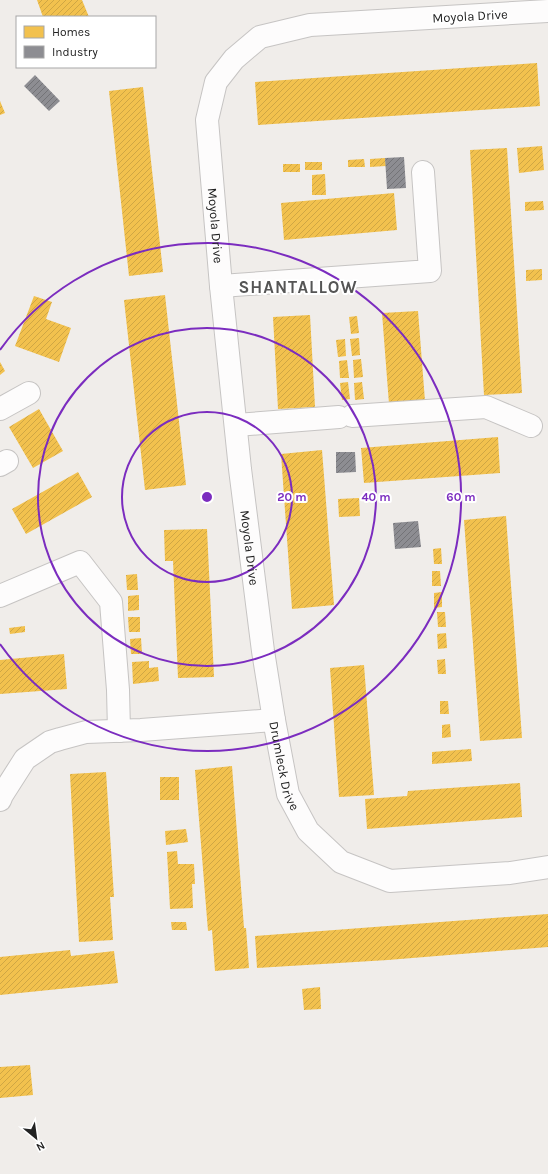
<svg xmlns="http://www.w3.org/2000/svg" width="548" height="1174" font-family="Karla,sans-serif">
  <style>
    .homes { fill: url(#homes-hatch) }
    .industry { fill: url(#industry-hatch) }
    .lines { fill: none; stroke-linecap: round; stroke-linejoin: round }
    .street-casing { stroke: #c6c4c3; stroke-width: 24 }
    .street { stroke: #fdfcfc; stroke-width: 22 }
    .ring { fill: none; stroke: #7b2cbf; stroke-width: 2 }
    .labels { text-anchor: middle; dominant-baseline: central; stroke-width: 4; stroke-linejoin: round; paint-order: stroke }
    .street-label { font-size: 13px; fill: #222; stroke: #fff }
    .district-label { font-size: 17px; font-weight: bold; letter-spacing: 1px; fill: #555; stroke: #fff }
    .centre { fill: #7b2cbf; stroke: #fff; stroke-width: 2 }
    .ring-label { font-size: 12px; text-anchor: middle; font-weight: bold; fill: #7b2cbf; stroke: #fff; stroke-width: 4; stroke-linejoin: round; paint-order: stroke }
  </style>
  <defs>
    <pattern id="homes-hatch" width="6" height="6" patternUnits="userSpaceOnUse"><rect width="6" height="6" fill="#f2c14e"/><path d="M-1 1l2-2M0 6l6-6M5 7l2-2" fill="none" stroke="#cfa644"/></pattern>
    <pattern id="industry-hatch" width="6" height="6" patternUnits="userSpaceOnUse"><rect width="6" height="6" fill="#8d8d92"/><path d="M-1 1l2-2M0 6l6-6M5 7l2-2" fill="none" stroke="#737377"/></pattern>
  </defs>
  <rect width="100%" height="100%" fill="#f0edea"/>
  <path class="homes" d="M37,0H82L89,17H43Z
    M537,63L540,106L258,125L255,82Z
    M143,87L163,272L129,276L109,91Z
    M0,101L5,113L0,115Z
    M542,146L544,170L519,173L517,148Z
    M507,148L522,393L484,395L470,150Z
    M385,158L386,166L370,167V159Z
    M364,159L365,167H348V160Z
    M305,162H322V170H305Z
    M283,164H300V172H283Z
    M325,174L326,195H312V175Z
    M394,193L397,230L284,240L281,203Z
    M543,201L544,210L525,211V202Z
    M542,269V280L526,281V270Z
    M165,295L186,485L145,490L124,300Z
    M34,296L52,302L46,319L71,328L59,362L15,346Z
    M418,311L425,401L389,404L382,313Z
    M310,315L315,407L278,409L273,317Z
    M357,316L359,333L351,334L349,317Z
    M359,338L360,355L352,356L350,339Z
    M345,339L346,356L338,357L336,340Z
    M361,359L363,377L354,378L353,360Z
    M347,360L349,378H340L339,361Z
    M0,362L5,371L0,375Z
    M348,382L350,399L342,400L340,383Z
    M362,382L364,399L355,400L354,383Z
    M39,409L63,451L33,468L9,427Z
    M498,437L500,473L364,483L361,448Z
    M322,450L334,605L292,609L281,454Z
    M78,472L92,497L26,534L12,509Z
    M359,498L360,516L339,517L338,499Z
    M506,516L522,738L480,741L464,520Z
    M207,529L214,677L178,678L173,561H165L164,530Z
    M441,548L442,564H434L433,549Z
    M432,571H440L441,586H432Z
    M137,574L138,590H127L126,575Z
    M442,592V607L434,608V593Z
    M139,595V610L128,611V596Z
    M437,612H445L446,627H438Z
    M128,617H140V632H129Z
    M25,626V632L10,634L9,628Z
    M446,633L447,648L438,649L437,634Z
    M141,638L142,654H131L130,639Z
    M64,654L67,689L0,694V660Z
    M445,659L446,674H438L437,660Z
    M149,661V668L158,667L159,681L133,684L132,662Z
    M364,665L374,795L339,797L330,668Z
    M440,701H448L449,714H440Z
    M450,724L451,737L442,738V725Z
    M471,749L472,761L432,764V752Z
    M232,766L244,928H246L249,968L215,971L212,930L208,931L195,770Z
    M106,772L114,897H110L113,940L79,942L70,774Z
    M160,777H179V800H160Z
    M520,783L522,817L367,829L365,799L407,796L408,791Z
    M186,829L188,842L166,845L165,831Z
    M177,851L178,864H194L195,884H192L193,908L170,909L167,852Z
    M548,914V947L388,960L257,968L255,936Z
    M171,922H186L187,930H172Z
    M70,950L71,956L114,951L118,983L0,995V957Z
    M320,987L321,1009L304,1010L302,989Z
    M30,1065L33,1095L0,1098V1067Z"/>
  <path class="industry" d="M35,75L60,101L49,111L24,86Z
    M404,157L406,188L387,189L385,158Z
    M336,452H355L356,472L336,473Z
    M418,521L421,547L395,549L393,523Z"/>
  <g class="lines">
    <g class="street-casing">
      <g id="street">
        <path id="s1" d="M548,11L310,25L260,37L234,59L216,82L207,120L221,286L240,469L263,651L274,720L288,794L308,831L341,862L390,881L510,873L548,867"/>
        <path d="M221,286L430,271L423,172"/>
        <path d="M0,409L29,393"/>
        <path d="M352,416L486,407L531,426"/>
        <path d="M236,425L339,417"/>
        <path d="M0,465L7,461"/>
        <path d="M0,596L80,562L111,602L118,690L119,731"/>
        <path d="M0,800L2,795L25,759L50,742L60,739L86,732L141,730L274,720"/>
      </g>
    </g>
    <use href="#street" class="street"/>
  </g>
  <g class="ring">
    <circle cx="207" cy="497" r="85"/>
    <circle cx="207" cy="497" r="169"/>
    <path d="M0 350A254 254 0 1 1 0 644"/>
  </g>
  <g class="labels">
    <g class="street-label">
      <text transform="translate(470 16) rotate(-3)">Moyola Drive</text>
      <text stroke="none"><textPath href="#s1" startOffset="498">Moyola Drive</textPath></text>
      <text stroke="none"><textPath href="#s1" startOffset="822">Moyola Drive</textPath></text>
      <text stroke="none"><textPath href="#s1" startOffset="1043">Drumleck Drive</textPath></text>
    </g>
    <g class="district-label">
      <text x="298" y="287">SHANTALLOW</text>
    </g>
  </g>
  <circle cx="207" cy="497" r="6" class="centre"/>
  <g class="ring-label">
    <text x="292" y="501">20 m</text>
    <text x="376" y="501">40 m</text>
    <text x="461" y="501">60 m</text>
  </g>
  <rect x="16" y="16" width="140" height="52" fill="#ffffff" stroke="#a7a7a7"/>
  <rect x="24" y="26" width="20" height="12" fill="#f2c14e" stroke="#a7a7a7"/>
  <text x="52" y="36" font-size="12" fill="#222222">Homes</text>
  <rect x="24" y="46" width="20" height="12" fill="#8d8d92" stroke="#a7a7a7"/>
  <text x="52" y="56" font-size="12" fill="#222222">Industry</text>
  <g transform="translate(36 1138) rotate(151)" stroke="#ffffff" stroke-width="3" paint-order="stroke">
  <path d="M0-3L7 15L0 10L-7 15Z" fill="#222222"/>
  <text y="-6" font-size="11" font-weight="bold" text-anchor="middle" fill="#222222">N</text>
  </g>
</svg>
